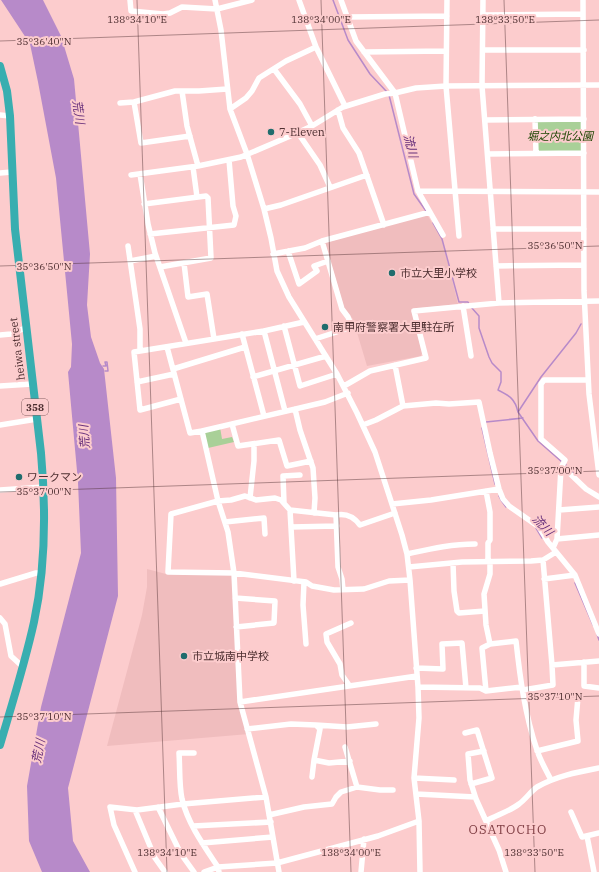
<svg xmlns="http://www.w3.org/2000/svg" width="599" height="872" font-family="'IBM Plex Serif','Noto Sans JP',serif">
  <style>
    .built { fill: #f0bdbe }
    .green { fill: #a9d098 }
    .water { fill: #b78ac9 }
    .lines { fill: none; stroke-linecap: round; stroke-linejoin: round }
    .stream { stroke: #b78ac9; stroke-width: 1.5 }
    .minor { stroke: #fff; stroke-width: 5.5 }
    .highway { stroke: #38aeb0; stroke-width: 8 }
    .ticks { fill: none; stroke: #4e2f31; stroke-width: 1; stroke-opacity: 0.45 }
    .poi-dot { fill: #206c6d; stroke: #fccccd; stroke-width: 1.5 }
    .labels { text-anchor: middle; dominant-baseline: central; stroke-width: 4; stroke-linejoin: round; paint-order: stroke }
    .shield { fill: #fccccd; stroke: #825e60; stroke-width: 1 }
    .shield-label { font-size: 10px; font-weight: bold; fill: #4e2f31 }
    .poi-label { font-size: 11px; fill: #4e2f31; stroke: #fccccd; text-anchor: start }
    .park-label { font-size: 11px; font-style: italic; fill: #1c4500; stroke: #fccccd }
    .street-label { font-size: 11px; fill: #4e2f31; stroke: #fccccd }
    .water-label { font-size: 12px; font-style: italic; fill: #662e7a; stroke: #fccccd }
    .quarter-label { font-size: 13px; letter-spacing: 1px; fill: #824046; stroke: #fccccd }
    .ticks-label { font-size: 10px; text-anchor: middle; fill: #4e2f31; stroke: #fccccd; stroke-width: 4; stroke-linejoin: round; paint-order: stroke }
  </style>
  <rect width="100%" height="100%" fill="#fccccd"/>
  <path class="built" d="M426,213L442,239L458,304L411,309L422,353L421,356L367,366L353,319L345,311L325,243Z
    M147,569L166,574L234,573L240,702L249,734L107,746L142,615L147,587Z"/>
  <path class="green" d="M535,119H584V153H536Z
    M220,427L222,439L232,437L234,442L208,448L204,430Z"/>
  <path class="water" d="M1,0H43L61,36L74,79L90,254L87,305L91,337L100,363L104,369L116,478L118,596L68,788L73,841L90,872H42L29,841L27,786L41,707L81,553L78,482L68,372L71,367L72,344L56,178L38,82L30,44Z"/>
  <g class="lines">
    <path class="stream" d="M333,0L348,40L370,74L387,92
      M389,95L414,194L426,211
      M433,223L442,239L459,302H468L469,304
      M471,307L479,316V328L489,357L492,363L501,372V382L498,390C510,396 515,399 518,412
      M103,366H106L105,362H107L108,371H105
      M486,422L523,418
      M482,428L495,484
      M562,462L538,441L518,412L541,377L576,333L581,324
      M565,464L575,474
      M499,496L501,500L506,507
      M536,528L542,538
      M575,583L593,625
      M597,634L599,640"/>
    <path class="minor" d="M130,0L131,11L163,14L170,13L182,7L217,9L252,0
      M215,0L221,30L230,109L247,154L264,209L271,238L277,271L289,297L337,374L357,413L375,452L402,535L407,554L410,580L418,687L419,718L414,778L419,821L420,872
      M299,0L316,47L345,106
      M341,0L356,41L395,93L418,191L443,235
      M447,0L446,86L459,236
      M483,0L482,86L499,303
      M583,0L584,291L589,394L599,475
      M483,15L583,14
      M347,17L447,16
      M483,50H584
      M364,52L446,51
      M274,69L300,104L312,126
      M182,91L187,126L198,166
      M134,102L141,143L190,136
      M120,103L134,102L175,91H199L227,89
      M230,109L246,98L252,91L259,78L286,61L316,47
      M338,110L343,128L359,153L384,225
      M0,115L10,116
      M535,119L536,153
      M485,120L584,119
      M298,133L320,165L330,187
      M488,154L584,153
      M193,167L197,197
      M0,173L12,172
      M140,174L148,224L155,253L186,343
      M131,175L198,166L241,157L288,137L312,126L343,107L385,94L395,93L416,88L446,86L599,85
      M418,191L599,192
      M144,204L206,196L208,198L211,258L160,267
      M264,209L281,205L367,175
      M493,229H584
      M150,234L234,225L236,216L233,206L229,160
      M128,246L140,329V351
      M288,251L299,284L317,271L314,266L328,261
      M273,254L305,248L322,241L430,212
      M130,261L156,256
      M184,263L188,297L207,294L214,339
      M496,266L584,265
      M463,306L471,356
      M284,326L300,386L337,374
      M264,331L285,411
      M242,334L264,416
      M0,335L11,334L25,328
      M315,339L352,327L348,317L342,309L322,241
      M167,347L190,433L202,431
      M395,365L403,406
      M173,369L245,347
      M253,377L326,356
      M137,382L174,374
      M0,386L32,384
      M344,386L370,371L426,358L414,311L499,303L599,301
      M181,399L140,410L134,352L264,331L304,322
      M295,409L300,430L313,468L315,498L314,513
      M232,424L238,446L279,440L287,466L311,461
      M0,425L37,419
      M363,425L376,420L403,406L436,403L449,404L479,402L490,453L499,489L503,499L509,506L539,527L548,542L575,575L599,634
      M562,466L586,489L599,497
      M0,490L44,487
      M486,491L490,512V540L488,543V562
      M250,498L254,461V444
      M284,503L283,476L300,475
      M392,504L431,500L499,489
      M290,510L336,515C346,513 354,517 360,525L395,513
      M559,510L599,507
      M336,515L338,567L342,579L343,590
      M225,522L264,518L265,534
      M291,527L337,526
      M557,539L599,535
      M553,548L557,539L561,468L565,460L541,439V384L544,380H588
      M407,554C430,549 451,544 475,544
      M453,563L454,591L457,611L459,613L485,611
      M409,567L462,562L531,561L543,560L556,552
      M544,579L575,575
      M294,581L290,510L281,500L275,498L256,500L245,496L231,500L218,501L171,514L168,572L234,573L306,582L312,586L334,590L364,589L389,581L410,580
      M304,582L303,605L306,644
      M0,584L36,573H42
      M235,598L275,601L274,623L236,627
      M0,618L5,624L11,656L23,667
      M490,644L486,625L484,594L490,574V562
      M584,662V686L599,688
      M552,665L599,661
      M416,668L443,669L442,644L462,643L466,688
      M349,685L342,675L340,664L327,642L326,634L351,623
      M418,687L480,688L486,691L522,687
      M523,690L553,685L552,665L543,560
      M486,691L482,648L490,644L516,641C520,678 525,715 537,750C540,760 546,770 551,780
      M240,702L417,676
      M316,725L347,727L376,724
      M247,729L291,724L316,725L320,729L314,760L312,777
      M465,733L477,730L492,778L471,784
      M345,747L357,787
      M484,751L468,754L470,780L476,799L499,850L506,872
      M537,751L578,741L576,720L578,697
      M194,753H179C180,767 179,785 182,799C188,824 204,846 218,867L219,872
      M314,760L329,763L350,761
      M414,778L454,780
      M416,794L475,797
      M158,807L181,854L194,872
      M135,810L155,858L165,872
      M571,812L582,837L599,833
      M269,815L304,807L332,804L336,797L341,792L357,787L380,790H393
      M486,821C497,815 510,811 519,804C526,799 530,792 537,787C556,776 578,772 599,768
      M193,826L271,822
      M587,836L594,872
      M202,843L273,837
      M135,872L114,825L110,807L137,810L183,804L266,797
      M204,872L218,867L277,863L378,836L419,821
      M279,872L266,797L240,702L234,573L228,532L218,501L202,431L325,402L348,393
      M361,872L364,839"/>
    <path class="highway" d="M0,66L7,91L10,116L15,229L41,453C46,509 46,566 34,622C25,663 12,704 0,745"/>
  </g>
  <path class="ticks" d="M137,0L167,872M321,0L351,872M504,0L535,872M0,41L599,20M0,266L599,246M0,492L599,471M0,717L599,696"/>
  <g class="poi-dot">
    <circle cx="271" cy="132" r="4"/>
    <circle cx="392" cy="273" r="4"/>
    <circle cx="325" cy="327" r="4"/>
    <circle cx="19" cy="477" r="4"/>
    <circle cx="184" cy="656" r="4"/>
  </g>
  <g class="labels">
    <rect class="shield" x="22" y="399" width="26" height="16" rx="3"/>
    <g class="shield-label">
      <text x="35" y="407">358</text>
    </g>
    <g class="poi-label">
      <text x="279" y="132">7-Eleven</text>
      <text x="400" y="273">市立大里小学校</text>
      <text x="333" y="327">南甲府警察署大里駐在所</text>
      <text x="27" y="477">ワークマン</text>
      <text x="192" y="656">市立城南中学校</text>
    </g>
    <g class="park-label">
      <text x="560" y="136">堀之内北公園</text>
    </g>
    <g class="street-label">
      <text transform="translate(17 349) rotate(-97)">heiwa street</text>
    </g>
    <g class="water-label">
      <text transform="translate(79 112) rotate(82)">荒川</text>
      <text transform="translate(411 146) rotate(76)">流川</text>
      <text transform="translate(84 437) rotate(-95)">荒川</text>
      <text transform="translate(543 525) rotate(47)">流川</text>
      <text transform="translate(38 751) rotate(-79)">荒川</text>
    </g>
    <g class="quarter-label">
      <text x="508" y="829">OSATOCHO</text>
    </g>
  </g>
  <g class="ticks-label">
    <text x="137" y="23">138°34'10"E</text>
    <text x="321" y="23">138°34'00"E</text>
    <text x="505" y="23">138°33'50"E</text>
    <text x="44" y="45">35°36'40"N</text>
    <text x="555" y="249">35°36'50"N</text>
    <text x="44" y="270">35°36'50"N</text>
    <text x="555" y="474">35°37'00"N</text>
    <text x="44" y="495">35°37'00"N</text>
    <text x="555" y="700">35°37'10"N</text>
    <text x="44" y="720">35°37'10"N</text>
    <text x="167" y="856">138°34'10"E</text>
    <text x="351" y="856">138°34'00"E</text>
    <text x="534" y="856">138°33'50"E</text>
  </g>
</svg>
